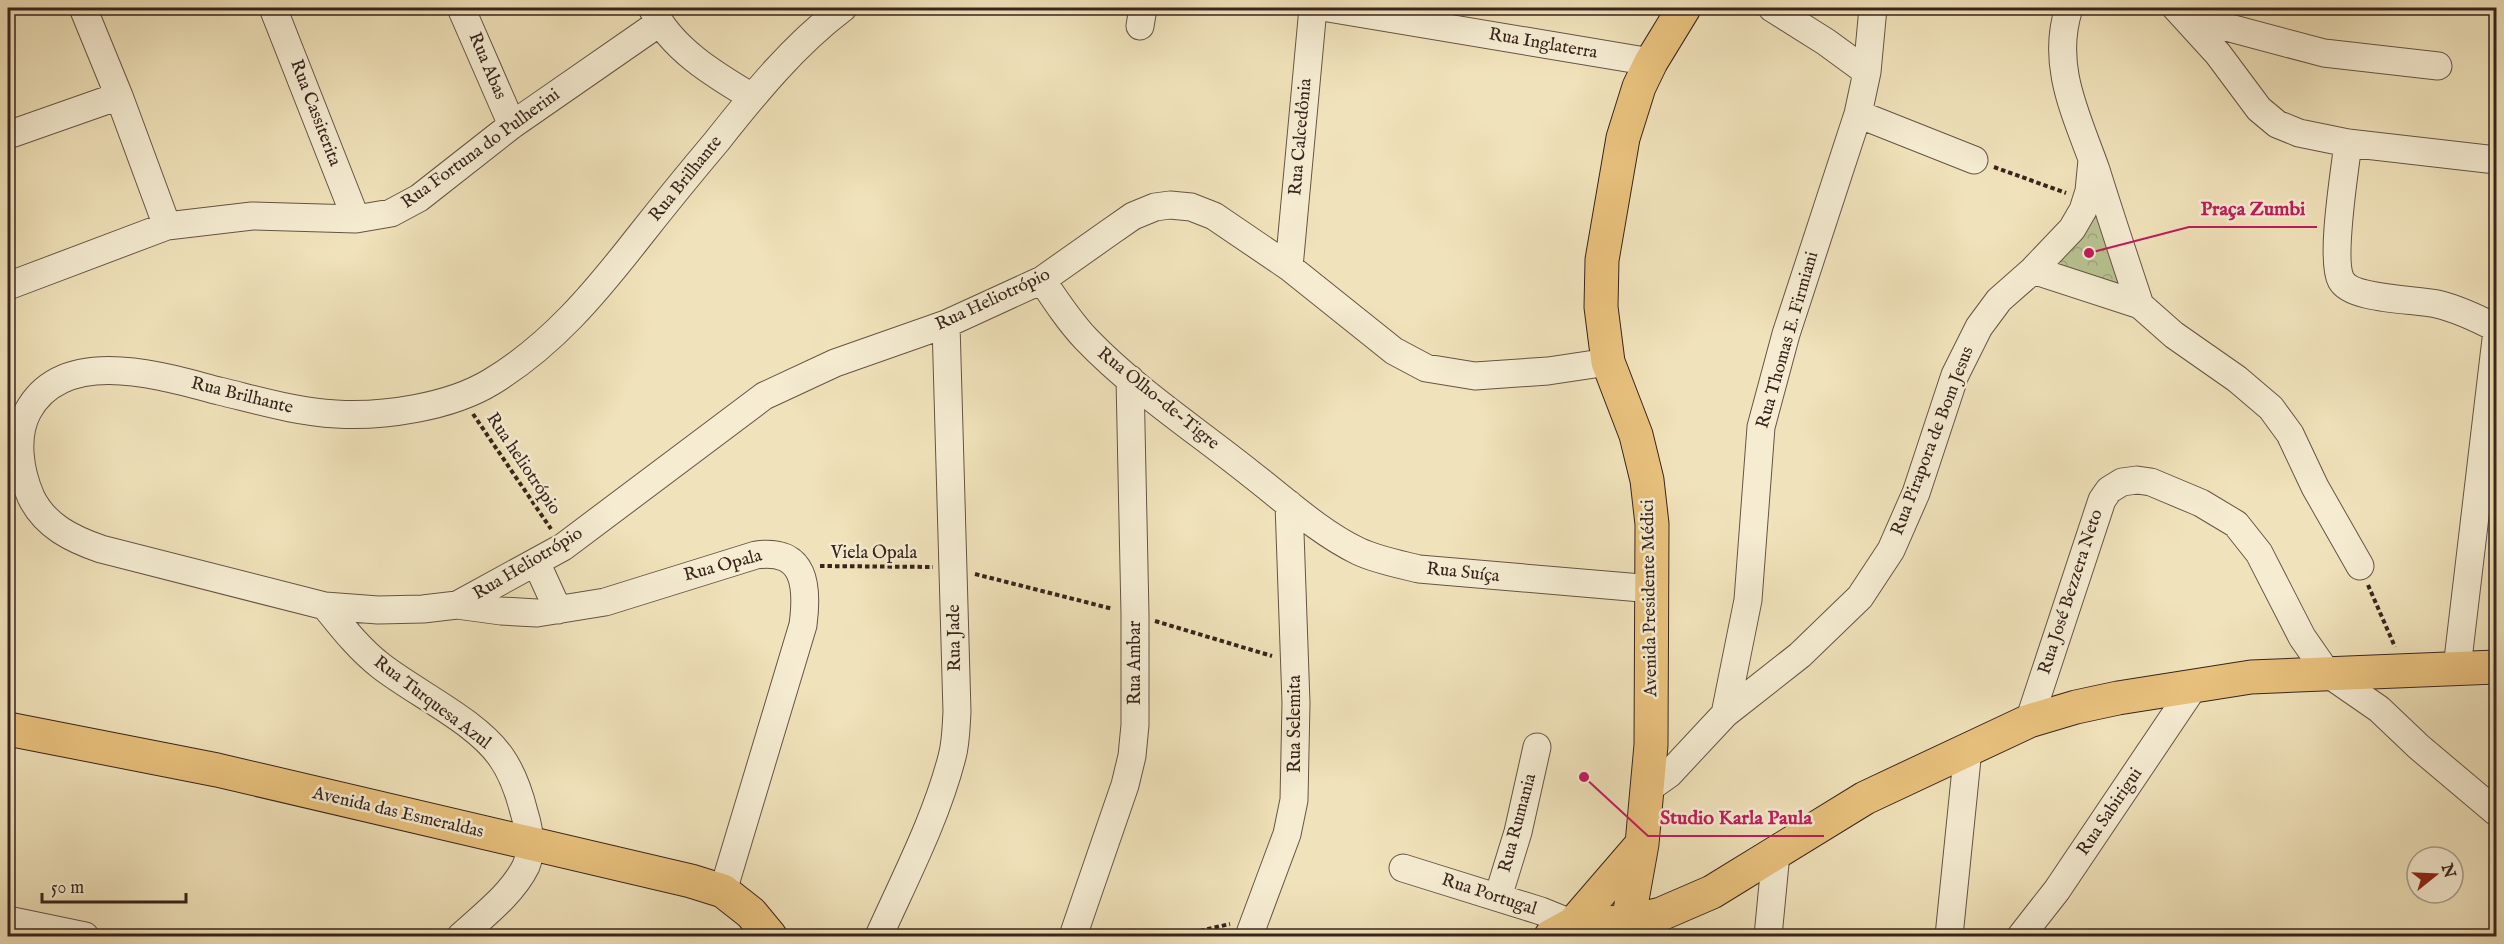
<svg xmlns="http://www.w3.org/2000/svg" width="2504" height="944" font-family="'IM FELL English',serif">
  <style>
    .forest { fill: url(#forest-crowns); stroke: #787457; stroke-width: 1.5 }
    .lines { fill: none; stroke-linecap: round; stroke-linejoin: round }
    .minor-casing { stroke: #665444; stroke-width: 29 }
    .major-casing { stroke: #38241d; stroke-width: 35 }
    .path { stroke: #38241d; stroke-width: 4; stroke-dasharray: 4.5 3; stroke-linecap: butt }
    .minor { stroke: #f5ecd2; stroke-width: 27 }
    .major { stroke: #e8c17d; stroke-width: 33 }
    .labels { text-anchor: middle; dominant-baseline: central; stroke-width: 5; stroke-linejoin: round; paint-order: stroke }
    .street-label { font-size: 18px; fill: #38241d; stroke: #f5ecd2 }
    .leader { fill: none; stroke: #c2185b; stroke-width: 2 }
    .callout-dot { fill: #c2185b; stroke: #f5ecd2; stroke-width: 2 }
    .callout-label { font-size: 20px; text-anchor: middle; font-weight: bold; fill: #c2185b; stroke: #f5ecd2; stroke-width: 5; stroke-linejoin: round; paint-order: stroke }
  </style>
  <defs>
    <pattern id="forest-crowns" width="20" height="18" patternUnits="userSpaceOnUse" patternTransform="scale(1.5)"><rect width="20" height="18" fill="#b8c391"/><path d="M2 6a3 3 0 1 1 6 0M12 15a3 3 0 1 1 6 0" fill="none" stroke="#9fa77d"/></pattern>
  </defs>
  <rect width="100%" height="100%" fill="#f0e2ba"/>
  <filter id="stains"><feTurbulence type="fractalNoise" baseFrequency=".00333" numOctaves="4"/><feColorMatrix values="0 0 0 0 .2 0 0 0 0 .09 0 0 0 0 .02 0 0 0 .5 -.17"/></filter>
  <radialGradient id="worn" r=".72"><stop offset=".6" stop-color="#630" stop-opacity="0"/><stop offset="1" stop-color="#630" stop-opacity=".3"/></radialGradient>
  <path class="forest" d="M2100,214L2128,291L2057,274L2054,259L2085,224Z"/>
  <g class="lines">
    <g class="minor-casing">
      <path id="minor" d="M83,8L119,96L167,226
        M273,8L356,219
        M461,8L512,125
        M652,8C670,48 715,75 752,97
        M1328,8L1651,62
        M1772,8L1826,42L1867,72
        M2069,8C2050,66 2077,116 2096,170C2110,215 2125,260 2140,305
        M2176,8L2218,54L2259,109L2277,124L2299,133L2348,143L2496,160
        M2185,16L2324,53L2438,66
        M1140,26L1143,8
        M1858,114L1974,160
        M8,135L119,96
        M2348,143C2345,170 2330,259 2341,280C2351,300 2415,299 2437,304C2458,309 2477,318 2496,328
        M1289,267L1313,8
        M2033,270L2140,305L2174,335L2237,379L2271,408L2290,434L2315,487L2360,566
        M1042,280C1056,301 1069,321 1086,339C1135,390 1196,430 1251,474C1286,501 1319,532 1358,551C1377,560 1399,564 1419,569L1653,589
        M8,286L167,226L252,216L356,219L391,213L419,198L512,125L659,23
        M536,562L558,610
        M457,605L563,547L764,396L835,363L946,324L1042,280L1110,232L1133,216L1155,207L1170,205L1191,207L1214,216L1289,267L1394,351L1426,368L1475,376L1548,371L1608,362
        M325,606C342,627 359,649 381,666C417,694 476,721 501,757C513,774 519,792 524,812C529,828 533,849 526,866C512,894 484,915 461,936
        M2457,668L2496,339
        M1725,714L1748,600L1761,427L1786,334L1858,114L1867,72L1873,8
        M2029,721L2102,500L2109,490L2122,482L2137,480L2151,482L2201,503L2236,524L2259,553L2302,637L2327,673L2379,709L2419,747L2496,812
        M1648,789L1669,774L1725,714L1800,655L1860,597L1891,550L1916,493L1955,375L1979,327L1999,300L2033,270L2072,229L2083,210L2089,191L2092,160
        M1403,868L1541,911L1573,924
        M723,891L803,625C808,587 806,548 756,555L605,602L537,613L501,611L457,605L423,609L378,610L325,606L101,549C72,539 45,526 31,497C20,472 14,437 28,411C64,345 162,376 219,391C257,400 296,412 336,414C383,417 450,407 491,382C552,345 595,293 638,238C664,205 690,173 717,141C755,93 794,45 843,8
        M1498,897L1518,832L1537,747
        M8,920L85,936
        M879,936C905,878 936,819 952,757C956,743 956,727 957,712L946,324
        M1073,936L1125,785L1132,756L1135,725V615L1130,379
        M1249,936L1287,834L1294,800L1296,703L1289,504
        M1768,936L1776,853
        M1949,936L1968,749
        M2021,936L2057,890L2195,685"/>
    </g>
    <g class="major-casing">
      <path id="major" d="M8,729L217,770L691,881L723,891L751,913L770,936
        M1628,922L1642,844L1651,745L1652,524L1647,480L1636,435L1608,362L1601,307L1602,260L1623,138L1639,87L1651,62L1684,8
        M1573,924L1642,844
        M1551,936L1573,924L1628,922L1661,914L1712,892L1865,798L2029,721L2076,707L2118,698L2251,677L2496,667"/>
    </g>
    <path class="path" d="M1994,167L2066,193
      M473,414L551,529
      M820,566L933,567
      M975,574L1113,609
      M2368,585L2395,647
      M1155,621L1272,656
      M1178,936L1230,924"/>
    <use href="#minor" class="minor"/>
    <use href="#major" class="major"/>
  </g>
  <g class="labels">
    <g class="street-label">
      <text transform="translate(1543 44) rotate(10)">Rua Inglaterra</text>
      <text transform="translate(487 66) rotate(67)">Rua Abas</text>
      <text transform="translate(315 113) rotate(69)">Rua Cassiterita</text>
      <text transform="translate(1301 137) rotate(-85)">Rua Calcedônia</text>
      <text transform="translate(481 149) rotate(-36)">Rua Fortuna do Pulherini</text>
      <text transform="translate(686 179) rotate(-51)">Rua Brilhante</text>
      <text transform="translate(993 300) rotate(-25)">Rua Heliotrópio</text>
      <text transform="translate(1788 340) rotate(-74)">Rua Thomas E. Firmiani</text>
      <text transform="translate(242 396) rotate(14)">Rua Brilhante</text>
      <text transform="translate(1158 399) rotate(39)">Rua Olho-de-Tigre</text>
      <text transform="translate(1933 441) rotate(-69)">Rua Pirapora de Bom Jesus</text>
      <text transform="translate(523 464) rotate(56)">Rua heliotrópio</text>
      <text x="874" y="553">Viela Opala</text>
      <text transform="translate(528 564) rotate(-31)">Rua Heliotrópio</text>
      <text transform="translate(723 566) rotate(-15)">Rua Opala</text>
      <text transform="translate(1463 573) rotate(6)">Rua Suíça</text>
      <text transform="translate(2071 592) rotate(-72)">Rua José Bezzera Neto</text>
      <text transform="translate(1650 598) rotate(-91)">Avenida Presidente Médici</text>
      <text transform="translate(955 638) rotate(-91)">Rua Jade</text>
      <text transform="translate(1135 663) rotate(-90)">Rua Ambar</text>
      <text transform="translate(432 703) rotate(37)">Rua Turquesa Azul</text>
      <text transform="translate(1295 724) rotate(-90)">Rua Selemita</text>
      <text transform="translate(2110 812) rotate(-56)">Rua Sabirigui</text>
      <text transform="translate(398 813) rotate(13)">Avenida das Esmeraldas</text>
      <text transform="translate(1518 823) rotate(-75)">Rua Rumania</text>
      <text transform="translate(1489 895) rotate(18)">Rua Portugal</text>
    </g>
  </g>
  <path class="leader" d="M2089 253L2189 227H2317M1584 777L1648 836H1824"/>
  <g class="callout-dot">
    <circle cx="2089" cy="253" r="6"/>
    <circle cx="1584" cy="777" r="6"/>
  </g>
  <g class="callout-label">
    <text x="2253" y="215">Praça Zumbi</text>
    <text x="1736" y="824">Studio Karla Paula</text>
  </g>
  <rect width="2504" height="944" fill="none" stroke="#f0e2ba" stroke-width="30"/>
  <rect x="9" y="9" width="2486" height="926" fill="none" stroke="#38241d" stroke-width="3"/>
  <rect x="15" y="15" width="2474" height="914" fill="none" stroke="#38241d" stroke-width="1.5"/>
  <g transform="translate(2435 875) rotate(72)"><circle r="28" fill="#f5ecd2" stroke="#a99c8a" stroke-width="1.5"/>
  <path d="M0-4.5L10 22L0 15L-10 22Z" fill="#8f2418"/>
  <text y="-9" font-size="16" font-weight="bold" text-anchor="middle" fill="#38241d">N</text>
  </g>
  <path d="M42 893v9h144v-9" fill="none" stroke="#38241d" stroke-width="3"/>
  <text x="51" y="893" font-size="18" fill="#38241d" stroke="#f5ecd2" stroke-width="4.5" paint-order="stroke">50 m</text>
  <rect width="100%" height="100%" filter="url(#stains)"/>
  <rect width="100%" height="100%" fill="url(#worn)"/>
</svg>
